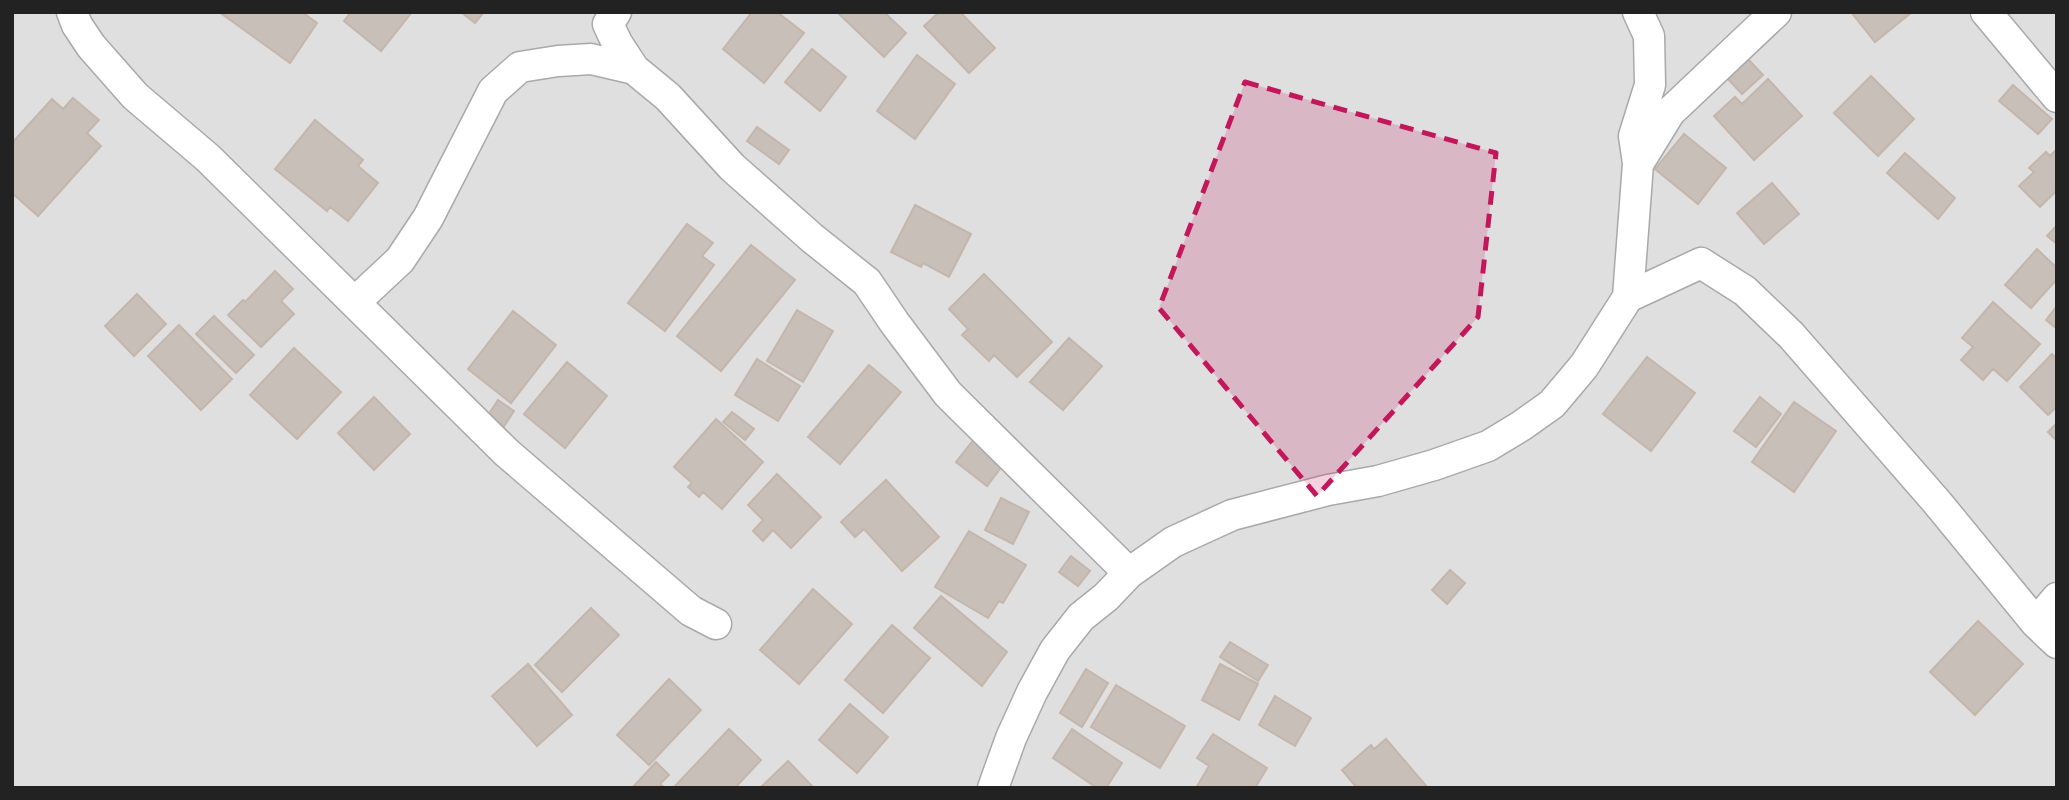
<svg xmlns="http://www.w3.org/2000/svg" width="2069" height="800" font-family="'Sofia Sans Condensed',sans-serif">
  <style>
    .residential { fill: #e0dfdf }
    .building { fill: #c7bfb8; stroke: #c4b6ab; stroke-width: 2 }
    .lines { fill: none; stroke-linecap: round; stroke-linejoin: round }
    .street-casing { stroke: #a9a9a9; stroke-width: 33 }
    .street { stroke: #fff; stroke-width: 30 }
    .marked { fill: #c2185b; fill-opacity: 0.2; stroke: #c2185b; stroke-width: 5; stroke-dasharray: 14 9; stroke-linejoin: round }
  </style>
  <rect width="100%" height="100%" fill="#f2efe9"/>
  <path class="residential" d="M12,12H2057V788H12Z"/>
  <path class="building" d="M219,12H302L317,23L290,63Z
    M351,12H412L381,51L344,21Z
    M461,12H484L475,23Z
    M752,12H777L804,33L764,83L723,49Z
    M837,12H884L906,33L884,57Z
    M939,12H960L995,48L969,73L924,26Z
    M1851,12H1912L1875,42Z
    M812,49L846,77L820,111L785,82Z
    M917,55L955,84L915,139L877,111Z
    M1748,59L1763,75L1742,94L1727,78Z
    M1871,76L1914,119L1878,156L1834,113Z
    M1768,79L1802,116L1754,160L1714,116L1735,97L1742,104Z
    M2013,85L2052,119L2038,134L1999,101Z
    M73,98L99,120L87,133L101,146L38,216L12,193V143L52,99L63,109Z
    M315,120L363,160L358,166L378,183L348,221L330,207L327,211L275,169Z
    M757,127L789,150L779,164L747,141Z
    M1684,134L1726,168L1698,204L1655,169Z
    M2056,150L2057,190L2040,207L2019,186L2034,172L2029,168L2046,152L2050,156Z
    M1905,153L1955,198L1938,219L1887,173Z
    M1772,183L1799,214L1764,244L1737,213Z
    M915,205L971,234L949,277L923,263L921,267L891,252Z
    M687,224L713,243L702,256L714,265L665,331L628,303Z
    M2057,225V244L2047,236Z
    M751,245L795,280L721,371L677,336Z
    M2037,249L2057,268V279L2031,308L2005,285Z
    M275,271L293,289L281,301L294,314L261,347L228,315L243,300L245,302Z
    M984,274L1052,342L1017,377L994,355L989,361L962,335L968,329L949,309Z
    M137,294L166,324L134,356L105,326Z
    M1993,302L2040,344L2007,381L1993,369L1983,380L1961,360L1973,347L1962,338Z
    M2057,306V329L2046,320Z
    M797,310L833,331L803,382L767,361Z
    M513,311L556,345L511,403L468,369Z
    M214,316L254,355L236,373L196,334Z
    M179,325L232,379L201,410L148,356Z
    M1069,338L1102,366L1063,410L1030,382Z
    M294,348L341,392L297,439L250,395Z
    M2052,354L2057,359V406L2048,415L2020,387Z
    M1647,357L1695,393L1651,451L1603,414Z
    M757,359L800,386L778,421L735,395Z
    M567,362L607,396L565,448L524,414Z
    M869,365L901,392L840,464L808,437Z
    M374,397L410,434L374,470L338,433Z
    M1760,397L1781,414L1756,447L1734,431Z
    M498,400L514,411L499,434L483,423Z
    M1794,402L1836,431L1794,492L1752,462Z
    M732,412L754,429L745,440L723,422Z
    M716,419L763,462L722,509L703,492L699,497L688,487L692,483L674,467Z
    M2057,423V441L2048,432Z
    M975,438L1006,461L987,486L956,462Z
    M777,474L821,517L791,548L773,530L763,541L753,531L763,520L748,505Z
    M886,480L939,537L902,571L864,529L855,537L841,522Z
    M1001,498L1029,512L1013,544L985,530Z
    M969,531L1026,565L1003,603L999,601L988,618L935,587Z
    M1071,556L1090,571L1078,586L1059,572Z
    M1450,570L1465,583L1447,604L1432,590Z
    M813,589L852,624L799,684L760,650Z
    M941,596L1007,652L982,686L914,628Z
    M591,608L619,635L562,692L535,665Z
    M1978,621L2023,664L1975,715L1930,672Z
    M892,625L930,658L883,713L845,680Z
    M1230,642L1268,665L1258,681L1220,657Z
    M528,664L572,715L537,746L492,696Z
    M1220,664L1258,684L1239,720L1202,700Z
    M1086,669L1108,683L1082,727L1060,713Z
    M669,679L701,710L649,765L617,735Z
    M1116,685L1185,726L1160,768L1091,727Z
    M1275,696L1311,718L1295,746L1259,725Z
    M850,704L888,737L857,773L819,740Z
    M729,729L761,760L735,788H677L675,786Z
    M1072,729L1122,763L1106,788H1097L1053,758Z
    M1213,734L1267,768L1255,788H1196L1209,766L1197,758Z
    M1386,739L1428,788H1357L1342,770L1371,745L1374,749Z
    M788,761L814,788H760Z
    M656,762L669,775L660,784L665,788H632Z"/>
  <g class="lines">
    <g class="street-casing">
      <path id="street" d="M72,12L77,25L91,46L135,96L208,158L507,453L691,611L716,624
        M616,12L608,24L617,43L634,69
        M1986,12L2057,97
        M1638,163L1634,136L1650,85L1649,36L1638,12
        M1628,297L1701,263L1745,291L1791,335L1936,501L2036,623L2057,643
        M355,302L400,260L428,218L493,91L520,67L558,61L591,59L634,69L668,97L732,167L812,238L867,282L894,322L948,394L1129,573
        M2036,623L2057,598
        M993,788L1011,738L1032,692L1055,650L1081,617L1106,597L1129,573L1173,542L1232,515L1328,490L1378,481L1434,465L1488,446L1521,426L1552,404L1584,366L1628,297L1638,164L1670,112L1776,12"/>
    </g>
    <use href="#street" class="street"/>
  </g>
  <path class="marked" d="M1245,82L1496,153L1478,317L1317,496L1159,308Z"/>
  <rect width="2069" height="800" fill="none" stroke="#222222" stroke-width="28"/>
</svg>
